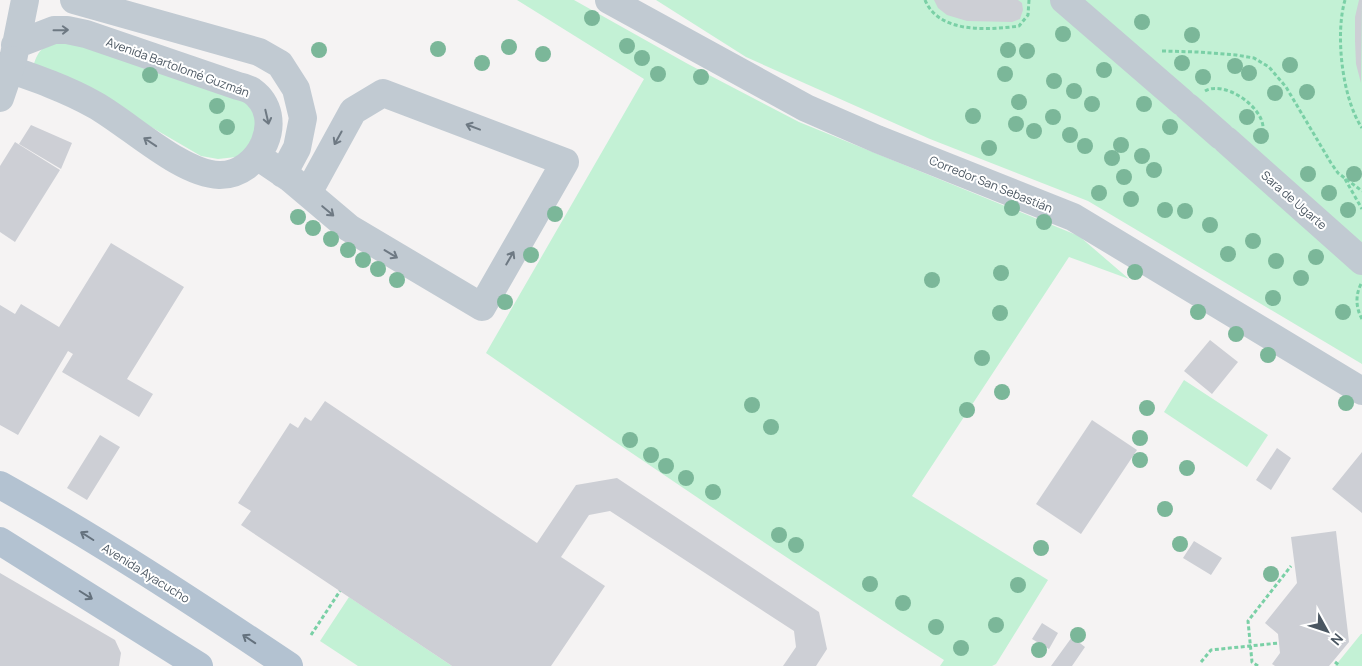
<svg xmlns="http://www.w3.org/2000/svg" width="1362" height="666" font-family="Manrope,sans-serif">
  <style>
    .green { fill: #c3f1d5 }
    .building { fill: #cdcfd5 }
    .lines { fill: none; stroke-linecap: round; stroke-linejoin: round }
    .path { stroke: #7ad0a6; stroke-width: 3; stroke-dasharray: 4 2.5; stroke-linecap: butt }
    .minor { stroke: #c1cad2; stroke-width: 28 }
    .major { stroke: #b3c2d1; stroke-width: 28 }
    .minor-bridge { stroke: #c1cad2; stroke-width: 28 }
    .tree { fill: #7bb799 }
    .oneway { stroke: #6e7983 }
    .oneway2 { stroke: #64717d }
    .labels { text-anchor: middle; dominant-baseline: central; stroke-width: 4; stroke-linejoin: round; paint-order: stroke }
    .street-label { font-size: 12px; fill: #4a5661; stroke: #fff }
  </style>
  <rect width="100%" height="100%" fill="#f5f3f3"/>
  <path class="green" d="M517,0H574L688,64L799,122L1079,236L1129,279L1069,257L912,496L1048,580L996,664L992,666H940L944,660C789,561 637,457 486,353L644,79Z
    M656,0H1362V364L1088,201L930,139L746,57Z
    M63,40L234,93L248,104L255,116L257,127L247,149L236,157L218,159L201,156L103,99L33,67C39,47 44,46 63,40Z
    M1184,380L1268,435L1247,467L1164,412Z
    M349,597L452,666H358L320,641Z
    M1361,634H1362V666H1335Z"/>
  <path class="building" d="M934,0H1018L1022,3L1023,10L1020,19L1012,22L967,21L947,15L938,8Z
    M1359,0H1362L1361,83L1356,64L1355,41V17Z
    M31,125L72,143L61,169L19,144Z
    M15,142L60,170L15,242L0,232V166Z
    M111,243L184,287L127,379L153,394L139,417L62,372L73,354L68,351L18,435L0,425V305L15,314L21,304L59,327Z
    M1210,340L1238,362L1212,394L1184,371Z
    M325,401L537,543L576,485L617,478L819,612L827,649L816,666H783L796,647L794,631L610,511L589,515L561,557L605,586L551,666H452L241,525L251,511L238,503L290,423L298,428L305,417L311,421Z
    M1092,420L1137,450L1081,534L1036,504Z
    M100,435L120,447L87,500L67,488Z
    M1277,448L1291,458L1271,490L1256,480Z
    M1362,452V513L1332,489Z
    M1336,531L1349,642L1329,666H1275L1272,664L1280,653L1278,634L1265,623L1297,583L1291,537Z
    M1194,541L1222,558L1211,575L1183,558Z
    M0,573L115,640L121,653L119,666H0Z
    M1042,623L1058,633L1049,649L1032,639Z
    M1072,637L1085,647L1072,666H1051Z"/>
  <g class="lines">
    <path class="path" d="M925,0C939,34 989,30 1019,26L1028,15L1029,0
      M1345,0C1335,34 1342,98 1362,128
      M1162,51L1198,52L1236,55L1254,58L1269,67L1286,87L1331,163L1338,173L1362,191
      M1205,91C1224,80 1262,106 1263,127C1263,131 1261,135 1260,139
      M1345,179L1362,209
      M1361,284C1355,296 1356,308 1362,319
      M311,635L340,591
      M1201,662L1211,650L1279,643
      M1335,662L1340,666
      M1258,666L1252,662L1248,621L1291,566"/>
    <path class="minor" d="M74,0L259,52L280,64L296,89L303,118L297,148L283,174
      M609,0L806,108L877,139L1073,217L1362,391
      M1064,0L1182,102
      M13,60L25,0
      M0,66C32,77 65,88 95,105C129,124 181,174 219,175C260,176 288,117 252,91C249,89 243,87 238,86L86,34L67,30H54L15,45
      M1188,107L1221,136
      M1226,140L1362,261
      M257,156L291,179L349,228L482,307L565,162L383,93L353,111L308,193"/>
    <path class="major" d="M0,485C99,540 195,603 289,666
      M0,541L199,666"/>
    <path class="minor-bridge" d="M0,98L13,60"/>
  </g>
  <g class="tree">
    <circle cx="592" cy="18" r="8"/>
    <circle cx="1142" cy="22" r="8"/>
    <circle cx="1063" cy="34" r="8"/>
    <circle cx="1192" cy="35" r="8"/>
    <circle cx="627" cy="46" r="8"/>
    <circle cx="509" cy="47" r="8"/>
    <circle cx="438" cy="49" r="8"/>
    <circle cx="319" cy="50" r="8"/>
    <circle cx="1008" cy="50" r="8"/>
    <circle cx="1027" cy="51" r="8"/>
    <circle cx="543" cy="54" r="8"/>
    <circle cx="642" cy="58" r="8"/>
    <circle cx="482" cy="63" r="8"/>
    <circle cx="1182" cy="63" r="8"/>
    <circle cx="1290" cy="65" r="8"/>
    <circle cx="1235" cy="66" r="8"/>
    <circle cx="1104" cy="70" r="8"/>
    <circle cx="1249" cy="73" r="8"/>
    <circle cx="658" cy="74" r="8"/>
    <circle cx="1005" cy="74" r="8"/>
    <circle cx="150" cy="75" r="8"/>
    <circle cx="701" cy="77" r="8"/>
    <circle cx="1203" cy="77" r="8"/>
    <circle cx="1054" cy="81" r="8"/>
    <circle cx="1074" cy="91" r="8"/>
    <circle cx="1307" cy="92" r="8"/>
    <circle cx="1275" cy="93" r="8"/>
    <circle cx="1019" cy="102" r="8"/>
    <circle cx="1092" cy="104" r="8"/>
    <circle cx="1144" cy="104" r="8"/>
    <circle cx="217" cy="106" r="8"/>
    <circle cx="973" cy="116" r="8"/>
    <circle cx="1053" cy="117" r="8"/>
    <circle cx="1247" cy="117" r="8"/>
    <circle cx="1016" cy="124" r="8"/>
    <circle cx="227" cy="127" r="8"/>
    <circle cx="1170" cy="127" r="8"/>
    <circle cx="1034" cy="131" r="8"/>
    <circle cx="1070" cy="135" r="8"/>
    <circle cx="1261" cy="136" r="8"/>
    <circle cx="1121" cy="145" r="8"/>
    <circle cx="1085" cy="146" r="8"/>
    <circle cx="989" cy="148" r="8"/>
    <circle cx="1142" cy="156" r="8"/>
    <circle cx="1112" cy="158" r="8"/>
    <circle cx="1154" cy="170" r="8"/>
    <circle cx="1308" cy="174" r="8"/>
    <circle cx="1354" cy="174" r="8"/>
    <circle cx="1124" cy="177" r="8"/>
    <circle cx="1099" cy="193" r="8"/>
    <circle cx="1329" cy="193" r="8"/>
    <circle cx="1131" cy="199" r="8"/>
    <circle cx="1012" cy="208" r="8"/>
    <circle cx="1165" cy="210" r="8"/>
    <circle cx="1348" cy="210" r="8"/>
    <circle cx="1185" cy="211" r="8"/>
    <circle cx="555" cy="214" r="8"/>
    <circle cx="298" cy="217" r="8"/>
    <circle cx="1044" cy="222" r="8"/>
    <circle cx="1210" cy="225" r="8"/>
    <circle cx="313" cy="228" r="8"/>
    <circle cx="331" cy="239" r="8"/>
    <circle cx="1253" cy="241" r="8"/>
    <circle cx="348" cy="250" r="8"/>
    <circle cx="1228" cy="254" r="8"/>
    <circle cx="531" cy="255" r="8"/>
    <circle cx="1316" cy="257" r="8"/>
    <circle cx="363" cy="260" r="8"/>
    <circle cx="1276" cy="261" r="8"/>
    <circle cx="378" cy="269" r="8"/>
    <circle cx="1135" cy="272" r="8"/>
    <circle cx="1001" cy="273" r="8"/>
    <circle cx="1301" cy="278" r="8"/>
    <circle cx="397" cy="280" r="8"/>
    <circle cx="932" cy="280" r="8"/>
    <circle cx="1273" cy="298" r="8"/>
    <circle cx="505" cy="302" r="8"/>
    <circle cx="1198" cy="312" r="8"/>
    <circle cx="1343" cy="312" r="8"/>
    <circle cx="1000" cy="313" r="8"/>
    <circle cx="1236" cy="334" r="8"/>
    <circle cx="1268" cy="355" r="8"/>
    <circle cx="982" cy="358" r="8"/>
    <circle cx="1002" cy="392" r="8"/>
    <circle cx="1346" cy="403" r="8"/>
    <circle cx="752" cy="405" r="8"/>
    <circle cx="1147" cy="408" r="8"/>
    <circle cx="967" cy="410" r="8"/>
    <circle cx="771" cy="427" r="8"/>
    <circle cx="1140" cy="438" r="8"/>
    <circle cx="630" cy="440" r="8"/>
    <circle cx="651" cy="455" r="8"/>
    <circle cx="1140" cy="460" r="8"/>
    <circle cx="666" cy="466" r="8"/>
    <circle cx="1187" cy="468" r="8"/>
    <circle cx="686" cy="478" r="8"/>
    <circle cx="713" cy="492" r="8"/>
    <circle cx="1165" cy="509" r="8"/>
    <circle cx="779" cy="535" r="8"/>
    <circle cx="1180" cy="544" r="8"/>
    <circle cx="796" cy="545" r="8"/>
    <circle cx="1041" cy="548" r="8"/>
    <circle cx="1271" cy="574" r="8"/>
    <circle cx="870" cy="584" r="8"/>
    <circle cx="1018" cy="585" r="8"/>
    <circle cx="903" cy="603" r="8"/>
    <circle cx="996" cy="625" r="8"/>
    <circle cx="936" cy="627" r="8"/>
    <circle cx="1078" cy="635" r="8"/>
    <circle cx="961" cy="648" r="8"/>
    <circle cx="1039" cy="650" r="8"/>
  </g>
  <defs><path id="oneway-shaft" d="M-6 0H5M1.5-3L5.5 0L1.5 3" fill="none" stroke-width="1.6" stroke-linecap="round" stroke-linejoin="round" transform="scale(1.25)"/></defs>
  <g class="oneway">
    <use href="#oneway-shaft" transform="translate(61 30) rotate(-1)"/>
    <use href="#oneway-shaft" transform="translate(267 117) rotate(77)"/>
    <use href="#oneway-shaft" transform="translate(473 127) rotate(-159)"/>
    <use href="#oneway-shaft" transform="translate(338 138) rotate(119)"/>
    <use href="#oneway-shaft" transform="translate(150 142) rotate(-146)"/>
    <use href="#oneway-shaft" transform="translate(328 211) rotate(40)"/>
    <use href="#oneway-shaft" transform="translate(391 254) rotate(31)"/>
    <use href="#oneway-shaft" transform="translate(510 258) rotate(-60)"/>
  </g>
  <g class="oneway2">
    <use href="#oneway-shaft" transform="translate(87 536) rotate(-148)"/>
    <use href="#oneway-shaft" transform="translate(86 595) rotate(32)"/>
    <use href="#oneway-shaft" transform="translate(249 639) rotate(-146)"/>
  </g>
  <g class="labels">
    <g class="street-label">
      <text transform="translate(178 67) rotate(20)">Avenida Bartolomé Guzmán</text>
      <text transform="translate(991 184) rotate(22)">Corredor San Sebastián</text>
      <text transform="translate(1294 200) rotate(41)">Sara de Ugarte</text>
      <text transform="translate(146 573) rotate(32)">Avenida Ayacucho</text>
    </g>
  </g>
  <g transform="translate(1327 631) rotate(130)" stroke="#ffffff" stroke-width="4" paint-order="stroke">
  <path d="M0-4L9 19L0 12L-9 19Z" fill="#4a5661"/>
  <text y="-8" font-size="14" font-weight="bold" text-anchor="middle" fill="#4a5661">N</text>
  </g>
</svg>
